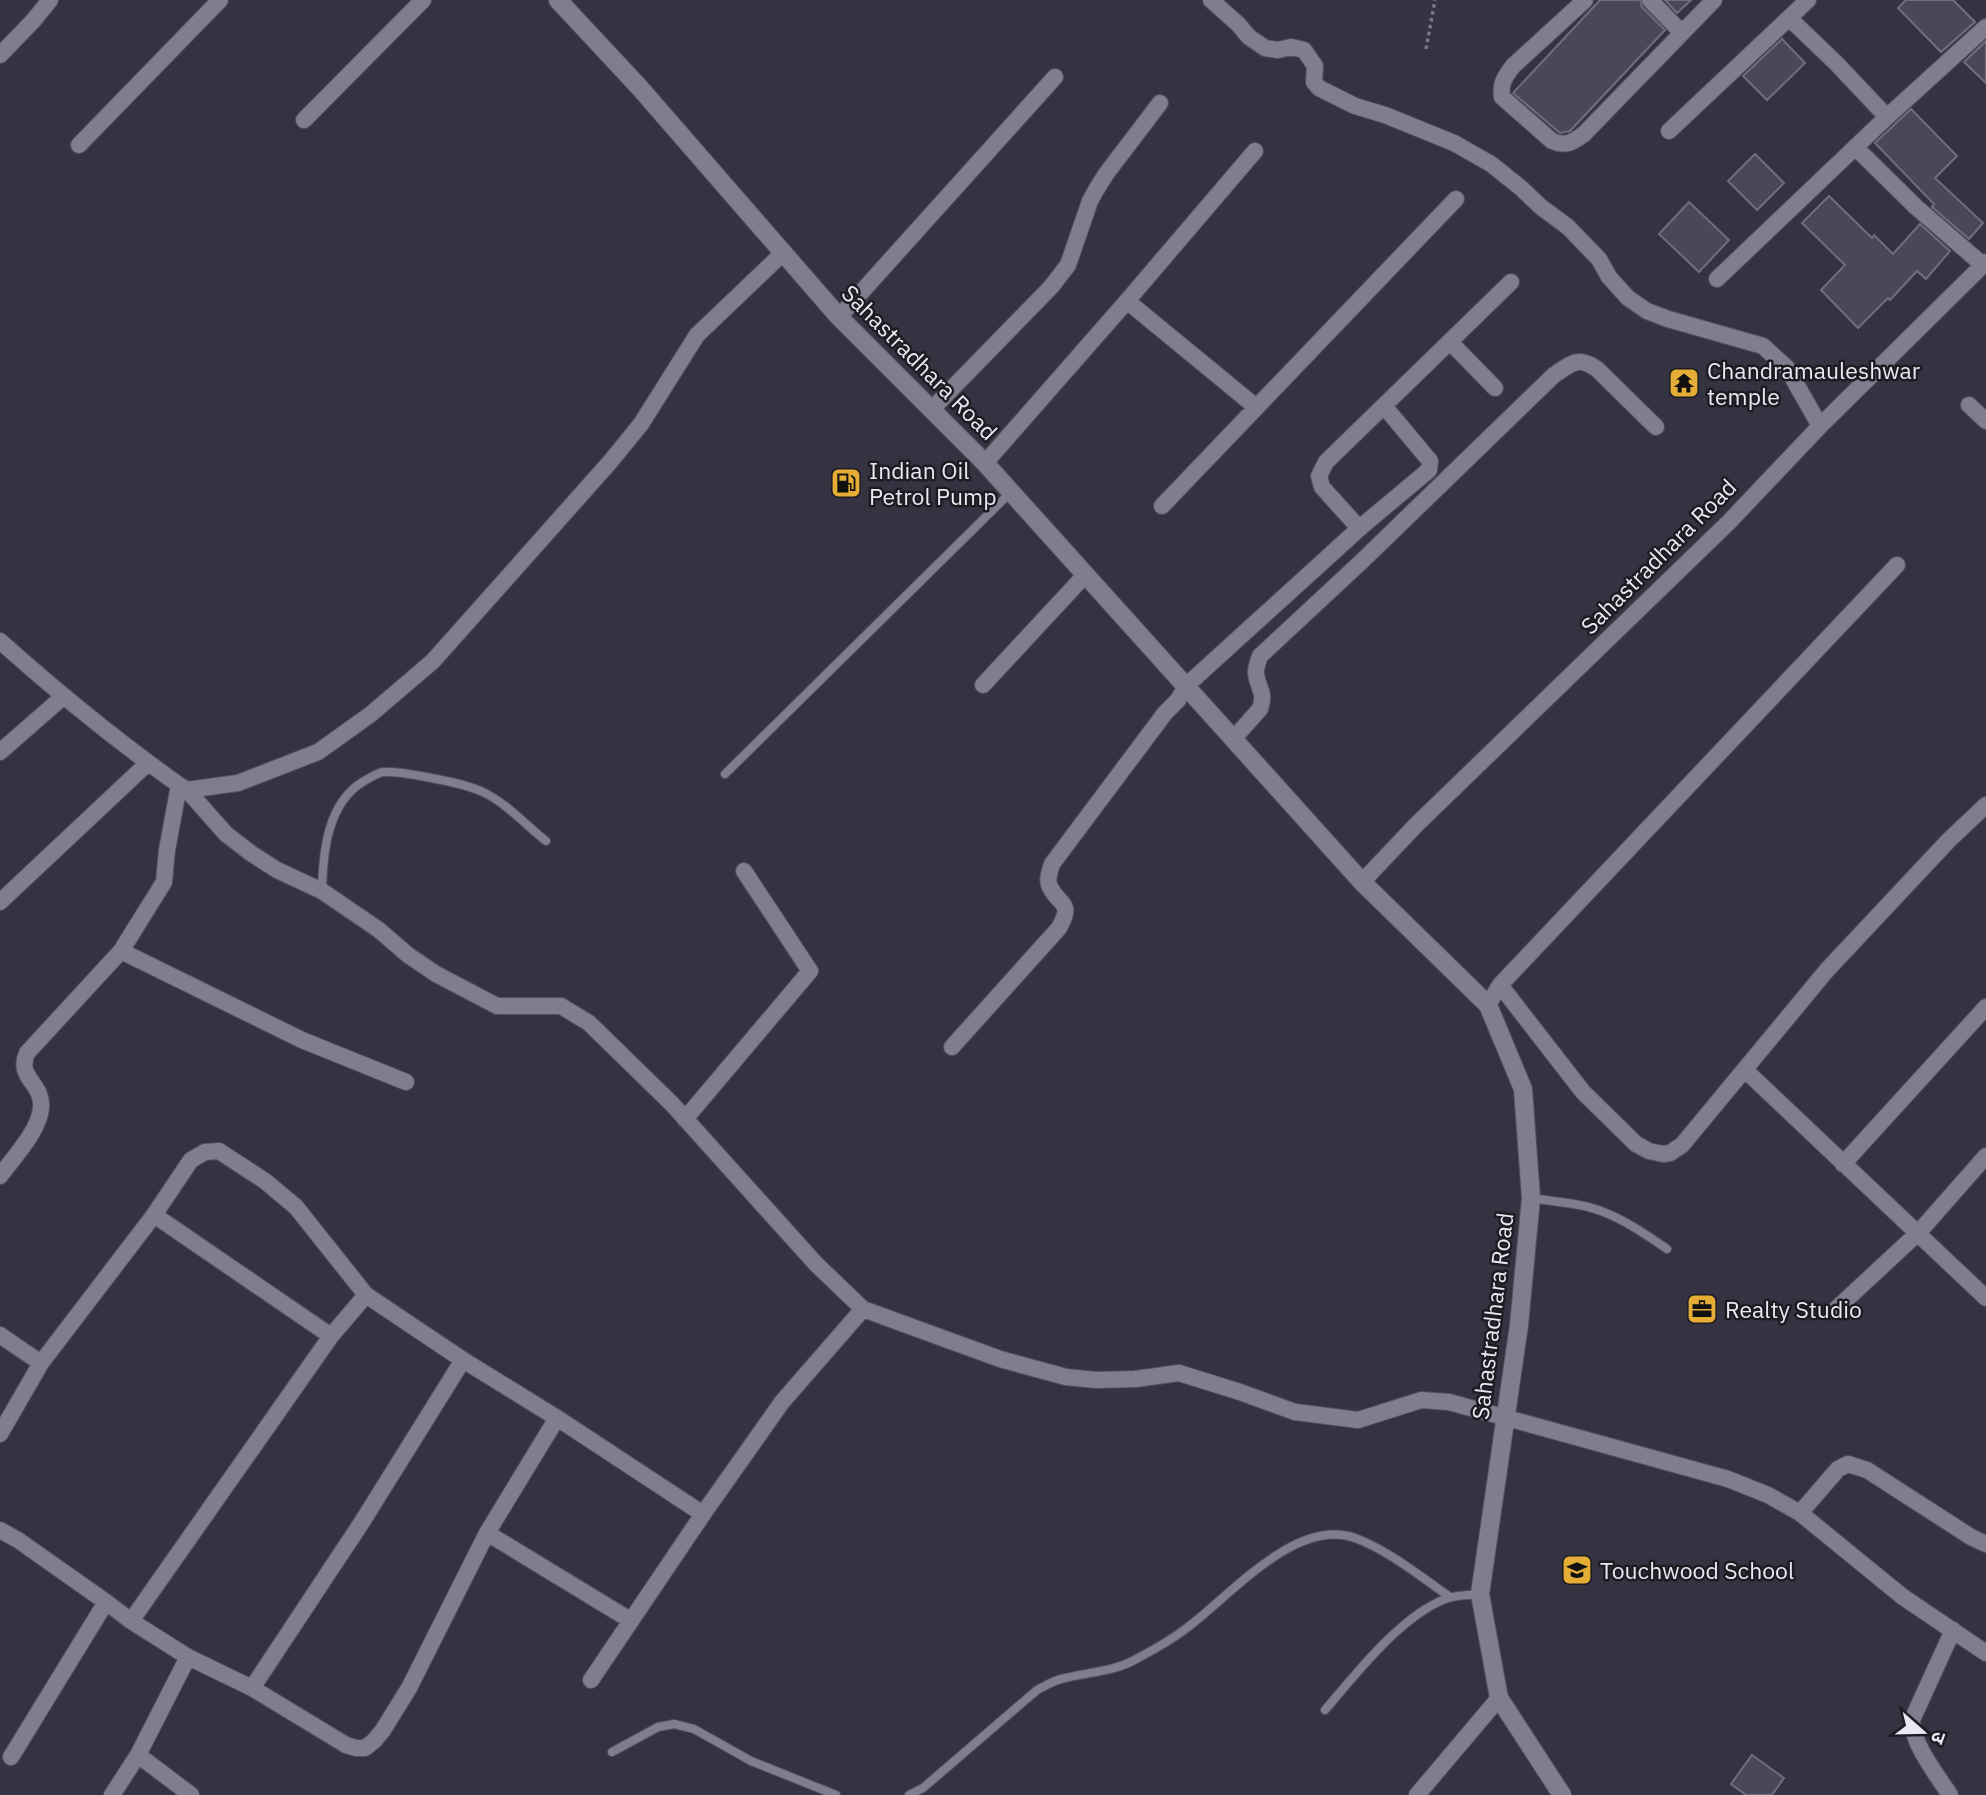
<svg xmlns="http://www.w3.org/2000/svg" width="1986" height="1795" font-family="'IBM Plex Sans','Noto Sans Devanagari',sans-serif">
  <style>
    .building { fill: #4a4858; stroke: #6f6d7e; stroke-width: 2 }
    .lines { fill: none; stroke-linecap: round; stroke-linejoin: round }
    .lane-casing { stroke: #52515d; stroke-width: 10 }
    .street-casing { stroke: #52515d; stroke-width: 18 }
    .secondary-casing { stroke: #52515d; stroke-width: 20 }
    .path { stroke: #797885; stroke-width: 3.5; stroke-dasharray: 3.5 3.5; stroke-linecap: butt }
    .lane { stroke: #807d8f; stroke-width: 8 }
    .street { stroke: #807d8f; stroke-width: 16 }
    .secondary { stroke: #807d8f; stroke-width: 18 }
    .labels { text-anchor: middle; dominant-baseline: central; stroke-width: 5; stroke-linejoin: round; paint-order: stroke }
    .street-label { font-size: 23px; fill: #eae9f3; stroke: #1d1c23 }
    .poi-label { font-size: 23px; fill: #eae9f3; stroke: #1d1c23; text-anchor: start }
  </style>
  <rect width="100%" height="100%" fill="#353342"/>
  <path class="building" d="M1600,0H1640L1642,7L1665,30L1570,131L1560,133L1513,93Z
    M1665,0H1691L1677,13Z
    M1906,0H1953L1975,22L1941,52L1898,8Z
    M1782,39L1805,63L1767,100L1743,76Z
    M1986,41V83L1964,62Z
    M1911,109L1957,156L1935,178L1983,223L1969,239L1932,207L1934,204L1875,143Z
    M1755,154L1784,183L1757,210L1728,181Z
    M1829,196L1872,238L1874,235L1893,254L1920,224L1950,251L1926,279L1917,271L1890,300L1888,298L1858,328L1821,290L1845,265L1802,223Z
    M1689,202L1729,240L1699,272L1659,234Z
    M1752,1755L1784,1778L1772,1795H1746L1731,1784Z"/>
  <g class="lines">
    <g class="lane-casing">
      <path id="lane" d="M725,774L1012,491
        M322,891C323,852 327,803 364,781C370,778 377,773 383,772C399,771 416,775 431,778C448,781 467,785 483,792C506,803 526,825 546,841
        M1531,1198C1556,1202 1583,1203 1606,1213C1628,1222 1648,1236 1667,1249
        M1325,1710C1356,1674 1402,1614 1448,1598C1457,1595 1470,1595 1480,1594
        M612,1752L658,1727L674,1724L694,1729L751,1761L836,1795
        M909,1795L923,1788L1037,1690C1045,1686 1053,1681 1061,1679C1087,1672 1115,1672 1138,1658C1155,1649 1173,1639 1188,1627C1230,1596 1296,1517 1355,1538C1388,1550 1421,1577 1450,1597"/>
    </g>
    <g class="street-casing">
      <path id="street" d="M1211,0L1238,24L1249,37L1265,48L1278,50L1291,47L1304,50L1315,66L1314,82L1319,88L1355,106L1385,115L1454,143L1491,164L1521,188L1541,207L1568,227L1599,259L1609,277L1628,298L1647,311L1668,319L1763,346L1787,368L1820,426
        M1585,0L1513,66C1505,77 1500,83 1502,97L1552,141C1566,147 1573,142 1584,134L1714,0
        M1650,0L1682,33
        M1789,18L1836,63L1887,117
        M0,55L33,21L50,0
        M304,120L423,0
        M1669,131L1808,0
        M79,145L220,0
        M1855,147L1916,207L1983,265
        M1717,279L1887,117L1986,27
        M1127,301L1256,407
        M839,317L1055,77
        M1450,342L1495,388
        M1969,405L1986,421
        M932,409L1051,287L1068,265L1090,201L1096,190L1106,174L1160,103
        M985,463L1127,301L1255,151
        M1162,506L1456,199
        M1359,528L1322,487L1319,476L1326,462L1511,282
        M0,641C57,692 117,741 179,785
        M983,685L1086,574
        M1234,738L1260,709C1266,691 1258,690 1256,674C1255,669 1258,662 1260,656L1361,562L1554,375C1572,363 1578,356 1597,369L1656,427
        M0,752L64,696
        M187,790L226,834L252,854L277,870L322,891L379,930L408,955L436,974L497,1006H561L589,1023L672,1104L816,1264L863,1309L1000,1359L1066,1377L1096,1380L1135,1379L1179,1373L1240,1392L1295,1412L1358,1420L1421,1400L1449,1402L1728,1479L1768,1495L1800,1513L1903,1597L1986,1653
        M1362,882L1416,825L1729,522L1820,426L1986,262
        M0,902L148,763
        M121,951L302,1040L406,1082
        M1500,985L1583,1092L1636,1144L1649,1151L1663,1154L1670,1153L1682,1145L1827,970L1948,841L1986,805
        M1488,1005L1500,985L1897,565
        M952,1047L1059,928C1074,901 1059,906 1050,887C1046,880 1050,871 1052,864L1165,713L1178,700L1187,685L1362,526L1429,470L1430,461L1384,406
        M1745,1070L1986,1298
        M685,1119L810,971L744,871
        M1843,1164L1986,1007
        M0,1176C14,1157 40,1130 41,1107C43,1083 16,1078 27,1053L121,951L164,882L167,850L179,785L187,790L238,783L318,752L371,714L433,661L610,462L641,424L697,335L783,253
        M154,1215L331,1336
        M1835,1310L1919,1232L1986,1156
        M0,1335L41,1363L0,1434
        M41,1363L154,1215L191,1160L205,1152L219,1151L265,1181L296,1207L366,1295L463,1360L557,1418L703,1514L782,1402L863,1309
        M1800,1513L1838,1469L1848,1464L1867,1470L1971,1537L1986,1544
        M0,1530L18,1540L106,1602
        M487,1533L630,1620
        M131,1621L331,1336L366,1295
        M591,1680L703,1514
        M252,1688L346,1745L356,1748H365L374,1741L383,1730L409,1688L487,1533L557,1418
        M138,1755L191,1795
        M11,1757L106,1602L131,1621L188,1657L252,1688L362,1522L463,1360
        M112,1795L138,1755L188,1657
        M1417,1795L1499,1698
        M1950,1795C1937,1775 1912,1744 1912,1720L1953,1630"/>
    </g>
    <g class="secondary-casing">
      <path id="secondary" d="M558,0L640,88L839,317L985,463L1362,882L1488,1005L1523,1089L1531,1198L1519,1325L1480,1594L1499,1698L1562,1795"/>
    </g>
    <path class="path" d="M1426,49L1435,0"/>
    <use href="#lane" class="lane"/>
    <use href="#street" class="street"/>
    <use href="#secondary" class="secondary"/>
  </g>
  <defs>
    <g id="temple-square" transform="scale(1.575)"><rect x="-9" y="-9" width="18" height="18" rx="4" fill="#e5ad35" stroke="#1d1c23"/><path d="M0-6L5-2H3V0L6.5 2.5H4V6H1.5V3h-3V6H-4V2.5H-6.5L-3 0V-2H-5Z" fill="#111"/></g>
    <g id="fuel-square" transform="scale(1.575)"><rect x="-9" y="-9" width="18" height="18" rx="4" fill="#e5ad35" stroke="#1d1c23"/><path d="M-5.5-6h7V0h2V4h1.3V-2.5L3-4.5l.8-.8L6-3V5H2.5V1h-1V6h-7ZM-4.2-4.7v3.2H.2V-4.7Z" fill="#111"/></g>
    <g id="office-square" transform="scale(1.575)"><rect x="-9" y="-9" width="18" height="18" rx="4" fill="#e5ad35" stroke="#1d1c23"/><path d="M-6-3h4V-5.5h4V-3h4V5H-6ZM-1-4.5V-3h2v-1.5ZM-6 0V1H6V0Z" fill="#111"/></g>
    <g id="school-square" transform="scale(1.575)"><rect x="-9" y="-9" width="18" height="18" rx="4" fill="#e5ad35" stroke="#1d1c23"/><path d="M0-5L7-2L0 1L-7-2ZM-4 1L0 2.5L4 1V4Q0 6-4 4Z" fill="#111"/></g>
  </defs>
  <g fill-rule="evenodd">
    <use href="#temple-square" x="1684" y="383"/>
    <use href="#fuel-square" x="846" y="483"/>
    <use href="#office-square" x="1702" y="1309"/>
    <use href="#school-square" x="1577" y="1570"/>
  </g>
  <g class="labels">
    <g class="street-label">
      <text transform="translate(920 362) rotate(45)">Sahastradhara Road</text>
      <text transform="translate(1658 556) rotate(-45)">Sahastradhara Road</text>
      <text transform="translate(1492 1316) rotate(-83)">Sahastradhara Road</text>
    </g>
    <g class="poi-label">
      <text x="1707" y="370">Chandramauleshwar<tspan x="1707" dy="26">temple</tspan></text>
      <text x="869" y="470">Indian Oil<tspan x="869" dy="26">Petrol Pump</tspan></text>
      <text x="1725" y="1309">Realty Studio</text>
      <text x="1600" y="1570">Touchwood School</text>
    </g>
  </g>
  <g transform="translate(1923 1732) rotate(110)" stroke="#1d1c23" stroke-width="5" paint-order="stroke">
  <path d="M0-5L12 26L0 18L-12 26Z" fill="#eae9f3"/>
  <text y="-10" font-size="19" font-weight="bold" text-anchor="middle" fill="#eae9f3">उ</text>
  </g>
</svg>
